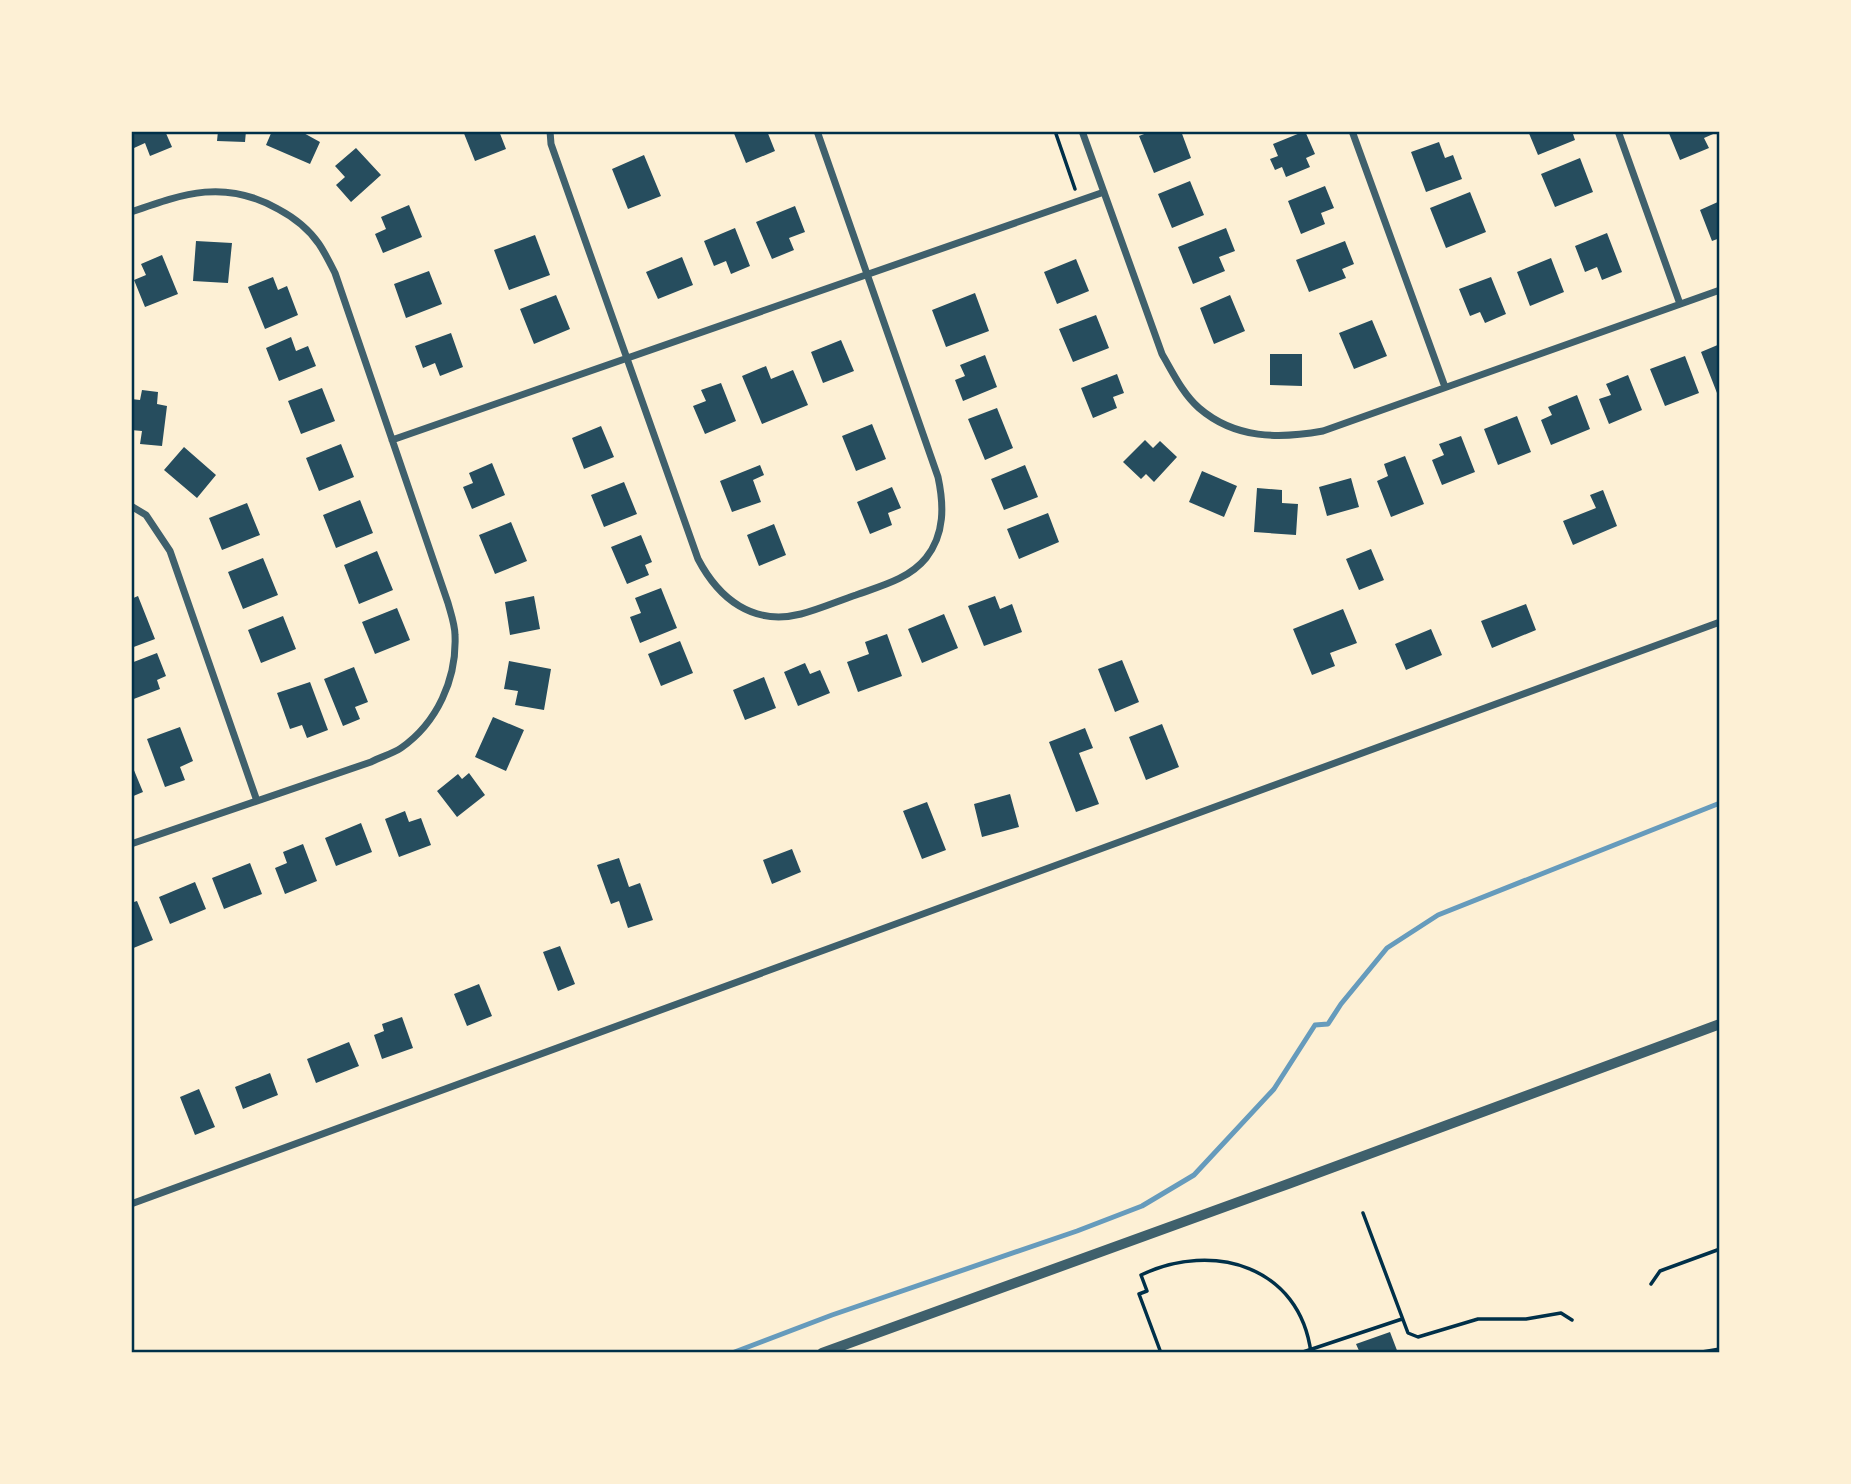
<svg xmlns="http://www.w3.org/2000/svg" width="1851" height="1484" font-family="Cabin,sans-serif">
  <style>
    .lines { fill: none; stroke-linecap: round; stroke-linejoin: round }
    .stream { stroke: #669bbc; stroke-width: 5 }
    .building { fill: #264d5e }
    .path { stroke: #003049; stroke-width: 3.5 }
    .minor { stroke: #3f606c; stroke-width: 7 }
    .tertiary { stroke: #3f606c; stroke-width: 10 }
    .neatline { fill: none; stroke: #003049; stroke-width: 2.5 }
  </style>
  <rect width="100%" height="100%" fill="#fdf0d5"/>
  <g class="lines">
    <path class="stream" d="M732,1353L832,1315L1077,1231L1142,1206L1194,1175L1274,1089L1315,1025L1328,1024L1341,1004L1387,948L1438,915L1720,803"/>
  </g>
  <path class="building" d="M131,131H165L172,147L150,156L145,143L134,148Z
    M218,131H246L245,142L217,141Z
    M272,131H300L320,142L310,164L266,145Z
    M463,131H499L506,149L475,161Z
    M733,131H767L775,151L746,163Z
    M1152,131H1181L1191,158L1154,173L1139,136Z
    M1305,131L1315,154L1306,158L1310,167L1286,177L1282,167L1275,170L1270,159L1278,156L1273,144Z
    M1528,131H1572L1575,140L1538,155Z
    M1668,131H1720L1704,138L1709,148L1680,160Z
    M1439,142L1445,158L1453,155L1462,179L1426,192L1411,152Z
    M356,148L381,175L351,202L336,185L345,177L335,166Z
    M644,155L661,196L628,209L612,169Z
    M1580,158L1593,192L1555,207L1541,174Z
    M1190,181L1204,215L1172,228L1158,194Z
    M1325,186L1334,208L1321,213L1325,224L1301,234L1288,201Z
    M1470,192L1486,232L1446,248L1430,208Z
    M1720,201V238L1712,241L1700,210Z
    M409,205L422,237L383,253L375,234L386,229L381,217Z
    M795,206L805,232L789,238L794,250L772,259L756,222Z
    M735,228L750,266L731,274L726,261L714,266L704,241Z
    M1226,228L1235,251L1219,257L1225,271L1193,284L1178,247Z
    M1607,233L1622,272L1602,280L1597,267L1585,272L1575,246Z
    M535,235L550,275L509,290L494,250Z
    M196,241L232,243L228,283L193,281Z
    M1345,241L1354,264L1342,269L1346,278L1309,292L1296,260Z
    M162,255L178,294L145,307L134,280L146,275L141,264Z
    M682,257L693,285L658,299L646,272Z
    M1551,258L1564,292L1530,306L1517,272Z
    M1076,259L1089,291L1057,304L1044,272Z
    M429,271L442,304L406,318L394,284Z
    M273,277L278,290L287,286L298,315L265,329L248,287Z
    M1491,277L1506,314L1485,323L1480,312L1470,316L1459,289Z
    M975,293L989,331L946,347L932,310Z
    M556,295L570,329L534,344L520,309Z
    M1230,295L1245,331L1214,344L1200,308Z
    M1096,315L1109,348L1073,362L1059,329Z
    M1372,320L1387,356L1354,369L1339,333Z
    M451,333L463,367L440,376L435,363L423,368L415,346Z
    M291,337L296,351L308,346L316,366L279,381L266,348Z
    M841,340L854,371L823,383L811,352Z
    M1720,344V392L1717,393L1701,352Z
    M1270,354H1302V386L1270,385Z
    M985,355L997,387L963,401L955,380L965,376L960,365Z
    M1685,356L1699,393L1665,406L1650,369Z
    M766,366L771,379L793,370L808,405L762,424L742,376Z
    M1117,374L1124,393L1113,397L1117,408L1093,418L1081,388Z
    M1628,375L1642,410L1609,424L1599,399L1611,395L1606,384Z
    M721,383L736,421L705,434L693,406L706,401L701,390Z
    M322,388L335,421L301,434L288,401Z
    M142,390L158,392L157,404L167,406L162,446L140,444L142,431L131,430V399L140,400Z
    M1577,395L1590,429L1551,445L1541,420L1552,415L1548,407Z
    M997,408L1013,448L985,460L968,419Z
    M1517,416L1531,452L1498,465L1484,429Z
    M872,424L886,459L856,471L842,436Z
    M601,426L614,457L584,469L572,438Z
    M1461,436L1475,472L1442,485L1432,460L1444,455L1439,444Z
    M1145,440L1153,448L1160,441L1177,457L1154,482L1146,474L1141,479L1123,462Z
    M341,444L354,477L319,491L306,458Z
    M184,447L216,475L197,498L164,470Z
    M1405,456L1424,504L1391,517L1377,481L1388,476L1384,464Z
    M492,463L505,495L472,509L463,487L473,483L469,473Z
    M760,465L764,475L753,480L761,502L732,512L720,481Z
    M1025,465L1038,497L1004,510L991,479Z
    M1202,471L1237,486L1224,517L1189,502Z
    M1351,478L1359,507L1327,516L1319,487Z
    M624,482L637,514L604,527L591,495Z
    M892,487L901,508L888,513L892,525L870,534L857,502Z
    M1257,488L1282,490V503L1298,504L1296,535L1254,532Z
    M1603,490L1617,526L1573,545L1563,521L1596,508L1590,495Z
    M360,500L373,533L336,548L323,515Z
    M247,503L260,535L222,550L209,518Z
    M1048,513L1059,542L1019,559L1007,529Z
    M511,522L527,561L495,574L479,535Z
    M774,524L786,555L759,566L747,535Z
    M641,535L652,562L645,565L649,575L627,584L611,547Z
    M1371,549L1384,580L1359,590L1346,559Z
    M377,551L393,590L359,604L344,565Z
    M263,558L278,595L243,609L228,572Z
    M661,588L677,628L640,643L630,617L641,613L635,598Z
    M138,596L155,639L131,648V599Z
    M534,596L540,629L510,635L505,602Z
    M995,596L1000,609L1012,604L1022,632L984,646L968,606Z
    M1526,604L1536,630L1492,648L1481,621Z
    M397,608L410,640L375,654L362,622Z
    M1343,609L1357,643L1330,653L1335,666L1312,675L1293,629Z
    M944,614L958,648L922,663L908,629Z
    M283,616L296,649L261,663L248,630Z
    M1431,629L1442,655L1406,670L1395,644Z
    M887,634L902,676L858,692L847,662L869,654L865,642Z
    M680,641L693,673L661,686L648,654Z
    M157,653L166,676L157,680L160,689L131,700V663Z
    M1122,660L1139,702L1115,712L1098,669Z
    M509,661L551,669L544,710L515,705L518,691L504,689Z
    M805,663L810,674L820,670L830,693L798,706L784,672Z
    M354,667L368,702L355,707L360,719L343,726L324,679Z
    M764,677L776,708L745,720L733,690Z
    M310,682L328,730L307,738L302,725L290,729L277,693Z
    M493,717L524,730L506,771L475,757Z
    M1162,724L1179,767L1146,780L1129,737Z
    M180,727L193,761L180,767L185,780L165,787L147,739Z
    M1085,728L1093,748L1079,753L1099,804L1076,812L1049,742Z
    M131,763L143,792L131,797Z
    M469,773L485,795L457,817L437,791L458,774L462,779Z
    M1010,794L1019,827L982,837L974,804Z
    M927,802L946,850L922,859L903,811Z
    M405,811L409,822L421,818L431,845L399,857L385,819Z
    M361,823L372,852L336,866L325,838Z
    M303,844L317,881L285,894L275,868L287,863L283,852Z
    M792,849L801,872L772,884L763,860Z
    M619,858L629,887L640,883L653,920L628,928L619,901L611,904L597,865Z
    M250,863L262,894L224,909L212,878Z
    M195,882L206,909L170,924L159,897Z
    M137,901L153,940L131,949V903Z
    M560,946L575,984L558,991L543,952Z
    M479,984L492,1016L467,1026L454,994Z
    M402,1017L413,1048L382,1059L374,1035L384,1031L382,1024Z
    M349,1042L359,1066L316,1083L307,1059Z
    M270,1073L278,1095L243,1109L235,1087Z
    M199,1089L215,1127L195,1135L180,1097Z
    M1390,1332L1398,1353H1360L1356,1344Z"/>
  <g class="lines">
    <path class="path" d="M1055,131L1075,189
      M1363,1213L1408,1333L1418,1337L1478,1319H1526L1561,1313L1572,1320
      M1651,1284L1660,1271L1720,1249
      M1161,1353L1139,1294L1147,1291L1141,1275C1213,1241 1300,1266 1311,1353
      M1300,1353L1402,1319
      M1696,1353L1720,1349"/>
    <path class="minor" d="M550,131L551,144L698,559C719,599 753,626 801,614C820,609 838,601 856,595C881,586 909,579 926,558C945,534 944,505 938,477L817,131
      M1082,131L1162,354C1173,373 1183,394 1199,408C1235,439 1279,439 1323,431L1720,290
      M1352,131L1445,387
      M1618,131L1680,304
      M131,212C185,193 225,179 278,209C295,218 308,228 319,244C325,253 330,263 335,273L448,603C451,614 455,625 455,635C457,679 437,723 401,748C392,754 380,757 371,762L131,844
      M392,440L1104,192
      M131,506L146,515L170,551L257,801
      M131,1204L1720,622"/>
    <path class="tertiary" d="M822,1353L1288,1184L1720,1024"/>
  </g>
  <rect width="1851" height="1484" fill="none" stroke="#fdf0d5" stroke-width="266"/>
  <rect x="133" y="133" width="1585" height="1218" class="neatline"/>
</svg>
